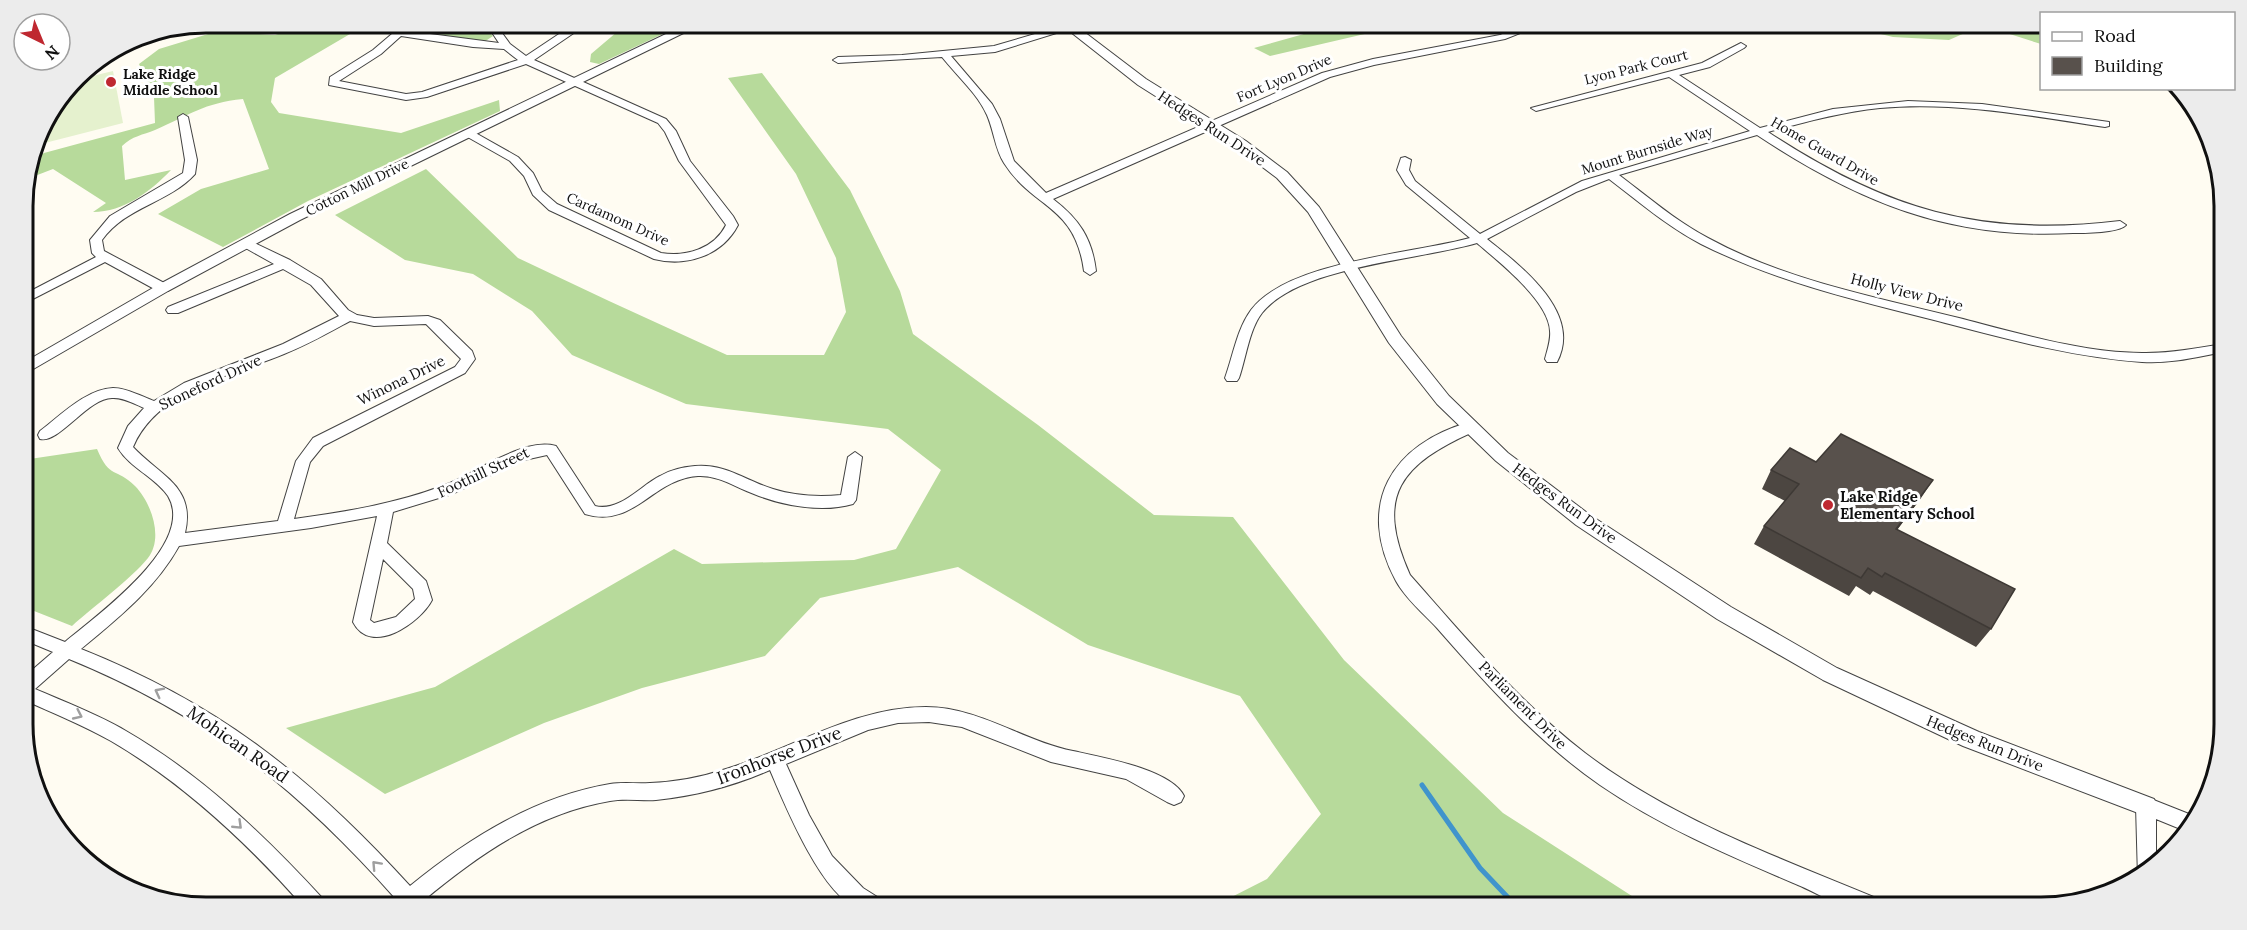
<svg xmlns="http://www.w3.org/2000/svg" width="2247" height="930" font-family="Lora,serif">
  <style>
    .green { fill: #d3e9bc }
    .forest { fill: #b7da9b }
    .pitch { fill: #e5f1ce }
    .lines { fill: none; stroke-linecap: round; stroke-linejoin: round }
    .stream { stroke: #4094cc; stroke-width: 5 }
    .minor-casing { stroke: #434343; stroke-width: 2 }
    .tertiary-casing { stroke: #434343; stroke-width: 2 }
    .minor { fill: #fff; fill-rule: evenodd }
    .tertiary { fill: #fff; fill-rule: evenodd }
    .wall { fill: #4c4641 }
    .shaded-wall { fill: #3e3935 }
    .building { fill: #58514c; stroke: #3e3935; stroke-width: 1.5 }
    .oneway { stroke: #9f9f9f }
    .poi-dot { fill: #bf2830; stroke: #fff; stroke-width: 2 }
    .labels { text-anchor: middle; dominant-baseline: central; stroke-width: 6; stroke-linejoin: round; paint-order: stroke }
    .far-street-label { font-size: 14px; fill: #101010; stroke: #fff }
    .far-poi-label { font-size: 14px; font-weight: bold; fill: #101010; stroke: #fff; text-anchor: start }
    .street-label { font-size: 15px; fill: #101010; stroke: #fff }
    .poi-label { font-size: 15px; font-weight: bold; fill: #101010; stroke: #fff; text-anchor: start }
    .near-street-label { font-size: 18px; fill: #101010; stroke: #fff }
    .rim { fill: none; stroke: #101010; stroke-width: 3 }
  </style>
  <rect width="100%" height="100%" fill="#fffcf2"/>
  <path class="green" d="M922,22L889,26L843,24L812,34L785,23Z"/>
  <path class="forest" d="M211,23H238L259,34L275,35L311,23H363L350,34L275,78L271,102L279,113L401,133L499,100L500,111L308,201L223,247L158,214L201,189L269,169L243,99C204,103 189,115 155,130C143,135 132,136 122,146L125,180L171,170C151,191 124,212 93,212L106,203L53,169L27,179L32,160L44,153L155,123L154,97L139,64L159,49L218,31Z
    M421,23H481L493,36L484,42L412,31Z
    M606,23H686L599,64L590,62L591,54L624,26Z
    M1343,23H1412L1270,56L1254,48Z
    M1836,23H2041V44L1994,29H1974L1949,40L1893,37Z
    M762,73L850,190L900,291L913,334L1038,425L1154,515L1233,517L1344,660L1503,813L1649,907H1212L1267,879L1321,814L1240,696L1088,645L958,567L820,598L765,656L642,688L544,723L385,794L286,728L435,687L674,549L702,564L854,560L896,549L941,470L888,429L686,404L572,355L532,311L473,274L405,260L335,215L426,169L518,258L609,301L727,355H824L846,312L836,258L796,174L728,78Z
    M97,449C110,480 116,467 135,486C151,502 164,538 148,558C131,579 93,607 72,626L24,607L23,460Z"/>
  <path class="pitch" d="M113,71L123,123L37,145L42,124L76,80Z"/>
  <g class="lines">
    <path class="stream" d="M1422,785L1480,868L1517,907"/>
    <g class="minor-casing">
      <path id="minor" d="M406,22H416L407,31L499,43L485,22H494L510,44L526,56L577,22H585L584,26L534,60L666,119L676,131L690,161L733,216L738,225C722,256 686,267 654,259L549,210L533,195L524,176L510,161L464,135V131H472L518,157L533,173L542,191L557,204L661,253C686,257 714,249 726,225L679,161L665,132L658,123L526,64L427,97L406,100L329,85L330,77L373,50ZM401,36L473,47L504,49L518,60L422,92L406,94L339,81L381,54Z
        M1076,22H1092L995,52L951,56L992,104L1000,119L1014,161L1046,193L1322,73L1373,59L1500,35L1533,22H1548L1505,39L1374,65L1330,77L1053,199C1079,219 1092,238 1096,271L1090,275L1084,271C1075,204 1034,210 1004,163C995,149 994,131 987,115C977,93 957,76 942,57L838,63L833,60L838,57L902,55L994,46Z
        M1741,43L1746,46L1744,48L1710,67L1679,75L1760,128L1833,109L1908,101L1982,104L2109,122V126L2105,127C2032,116 1955,101 1880,108C1842,112 1805,122 1768,132C1885,209 1979,238 2120,221L2126,225C2118,233 2085,233 2073,233C1950,240 1858,202 1757,135L1619,175C1648,197 1676,221 1708,238C1785,280 1874,297 1959,318C2017,333 2087,354 2146,353C2172,353 2198,348 2223,344V352C2197,357 2169,364 2142,362C2071,357 2003,338 1934,320C1854,300 1775,281 1701,244C1668,227 1638,201 1609,179L1576,192L1487,239C1521,266 1583,313 1557,362H1547L1545,359C1547,351 1551,340 1550,331C1549,301 1499,262 1477,243C1420,260 1299,266 1262,313C1249,330 1246,358 1239,378L1237,381H1227L1225,378C1233,356 1237,329 1251,310C1288,261 1412,254 1470,238L1406,185L1397,170L1401,158L1405,157L1411,160L1409,170L1415,181L1480,234L1582,181L1750,131L1669,77L1536,111L1531,108L1702,63Z
        M183,114L188,117L197,160L195,174C169,203 125,207 102,240L104,251L168,285L169,288L168,291H158L105,262L23,304V295L96,257L92,253L90,240L110,216L183,173L185,160L178,117Z
        M246,239L290,260L321,279L348,310L357,315L374,318L428,316L440,320L472,351L475,359L465,373L323,446L310,462L294,519C344,512 395,504 442,486C462,479 480,467 499,458C517,450 537,441 556,446L595,506C620,512 640,486 660,476C670,470 683,467 695,466C724,463 747,481 773,489C795,496 819,497 841,495L848,457L855,452L862,457L856,500L853,504C823,513 783,506 754,494C735,487 719,475 698,476C652,479 634,529 585,514L547,455L520,461L452,494L393,512L387,543L426,581L432,600C420,623 371,657 353,622L377,516L311,528L179,546C155,589 118,618 81,649C219,704 311,777 410,886C469,838 534,797 610,784C623,782 637,784 650,783C676,782 702,777 726,769C792,749 853,707 926,707C979,707 1023,741 1073,751C1100,757 1171,769 1184,796L1181,802L1174,805L1167,802L1126,779L1051,762L962,727L929,722L898,723L868,730L786,764L809,815L832,856L863,888L882,900L885,907C877,907 865,910 857,907C822,896 784,803 770,770C734,786 695,796 656,800C641,801 625,798 610,801C538,813 478,855 423,901L426,907H390L395,898C297,788 206,715 69,659L35,689C65,702 97,714 126,731C202,775 265,836 324,900L327,907H304C248,844 185,784 111,741C83,725 53,713 24,700V677L53,652L24,640V626L65,642C96,616 197,544 168,496C155,477 130,468 118,448L128,426L144,408C135,404 123,397 112,398C88,398 59,444 40,439L38,435L40,431C60,416 86,389 113,388C126,388 141,396 154,401L184,383L283,344L339,316L311,285L283,269L178,313H168L166,310L168,307L274,264L242,246L240,243ZM350,321L374,326L426,324L461,359L455,367L313,438L296,461L278,521L185,533C196,486 160,476 133,447C157,390 231,376 284,354C307,345 328,333 350,321ZM383,559L413,589L415,599L396,617L374,623L370,620Z
        M1470,422L1475,423L1477,427L1475,431C1401,464 1374,495 1410,575C1465,637 1519,702 1585,753C1673,820 1780,858 1881,900L1884,907C1874,907 1863,909 1852,907C1835,905 1815,892 1798,885C1730,856 1661,827 1600,785C1538,742 1487,685 1437,628C1424,614 1405,598 1396,581C1355,505 1391,444 1470,422Z
        M2146,797L2194,816L2183,830L2156,819V865L2138,878L2136,806L2139,800Z"/>
    </g>
    <g class="tertiary-casing">
      <path id="tertiary" d="M691,22H706L300,220L168,291L23,375V363L158,285L290,214Z
        M1058,22H1071L1146,79L1246,141L1287,172L1319,207L1401,336L1449,396L1508,453L1590,515L1731,607L1837,668L1979,732L2154,799L2157,806L2154,813L2146,816L1963,746L1823,680L1717,619L1576,525L1496,461L1437,404L1389,343L1308,212L1277,178L1236,147L1138,85Z"/>
    </g>
    <use href="#minor" class="minor"/>
    <use href="#tertiary" class="tertiary"/>
  </g>
  <path class="wall" d="M1816,462L1921,498L1897,530L1991,629L1976,647L1873,591L1870,595L1856,586L1849,596L1754,544L1764,526L1785,501L1762,489L1771,470Z"/>
  <path class="shaded-wall" d="M1933,480L1921,498L1884,547L1896,529Z"/>
  <path class="building" d="M1841,434L1933,480L1896,529L2015,589L1991,629L1885,573L1882,577L1868,568L1861,578L1764,526L1799,484L1771,470L1790,448L1816,462Z"/>
  <defs><path id="oneway-chevron" d="M-2-3.5L2.5 0L-2 3.5" fill="none" stroke-width="1.6" stroke-linecap="round" stroke-linejoin="round" transform="scale(1.5)"/></defs>
  <g class="oneway">
    <use href="#oneway-chevron" transform="translate(159 692) rotate(-153)"/>
    <use href="#oneway-chevron" transform="translate(78 715) rotate(25)"/>
    <use href="#oneway-chevron" transform="translate(238 825) rotate(44)"/>
    <use href="#oneway-chevron" transform="translate(376 865) rotate(-133)"/>
  </g>
  <g class="poi-dot">
    <circle cx="111" cy="82" r="6"/>
    <circle cx="1828" cy="505" r="6"/>
  </g>
  <g class="labels">
    <g class="far-street-label">
      <text transform="translate(1636 67) rotate(-14)">Lyon Park Court</text>
      <text transform="translate(1284 78) rotate(-23)">Fort Lyon Drive</text>
      <text transform="translate(1647 150) rotate(-17)">Mount Burnside Way</text>
      <text transform="translate(1825 151) rotate(30)">Home Guard Drive</text>
      <text transform="translate(357 187) rotate(-26)">Cotton Mill Drive</text>
      <text transform="translate(618 219) rotate(24)">Cardamom Drive</text>
    </g>
    <g class="far-poi-label">
      <text x="123" y="74">Lake Ridge<tspan x="123" dy="16">Middle School</tspan></text>
    </g>
    <g class="street-label">
      <text transform="translate(1212 128) rotate(33)">Hedges Run Drive</text>
      <text transform="translate(1907 292) rotate(14)">Holly View Drive</text>
      <text transform="translate(401 380) rotate(-26)">Winona Drive</text>
      <text transform="translate(210 382) rotate(-25)">Stoneford Drive</text>
      <text transform="translate(483 472) rotate(-25)">Foothill Street</text>
      <text transform="translate(1565 503) rotate(36)">Hedges Run Drive</text>
      <text transform="translate(1523 705) rotate(45)">Parliament Drive</text>
      <text transform="translate(1985 743) rotate(22)">Hedges Run Drive</text>
    </g>
    <g class="poi-label">
      <text x="1840" y="496">Lake Ridge<tspan x="1840" dy="17">Elementary School</tspan></text>
    </g>
    <g class="near-street-label">
      <text transform="translate(238 744) rotate(35)">Mohican Road</text>
      <text transform="translate(779 755) rotate(-21)">Ironhorse Drive</text>
    </g>
  </g>
  <path d="M0 0H2247V930H0ZM206 33H2041A173 173 0 0 1 2214 206V724A173 173 0 0 1 2041 897H206A173 173 0 0 1 33 724V206A173 173 0 0 1 206 33Z" fill="#ececec" fill-rule="evenodd"/>
  <path class="rim" d="M206 33H2041A173 173 0 0 1 2214 206V724A173 173 0 0 1 2041 897H206A173 173 0 0 1 33 724V206A173 173 0 0 1 206 33Z"/>
  <rect x="2040" y="12" width="195" height="78" fill="#ffffff" stroke="#9f9f9f" stroke-width="1.5"/>
  <rect x="2052" y="32" width="30" height="9" fill="#ffffff" stroke="#9f9f9f" stroke-width="1.5"/>
  <text x="2094" y="42" font-size="18" fill="#101010">Road</text>
  <rect x="2052" y="57" width="30" height="18" fill="#58514c" stroke="#9f9f9f" stroke-width="1.5"/>
  <text x="2094" y="72" font-size="18" fill="#101010">Building</text>
  <g transform="translate(42 42) rotate(137)"><circle r="28" fill="#ffffff" stroke="#9f9f9f" stroke-width="1.5"/>
  <path d="M0-4.5L10 22L0 15L-10 22Z" fill="#bf2830"/>
  <text y="-9" font-size="16" font-weight="bold" text-anchor="middle" fill="#101010">N</text>
  </g>
</svg>
